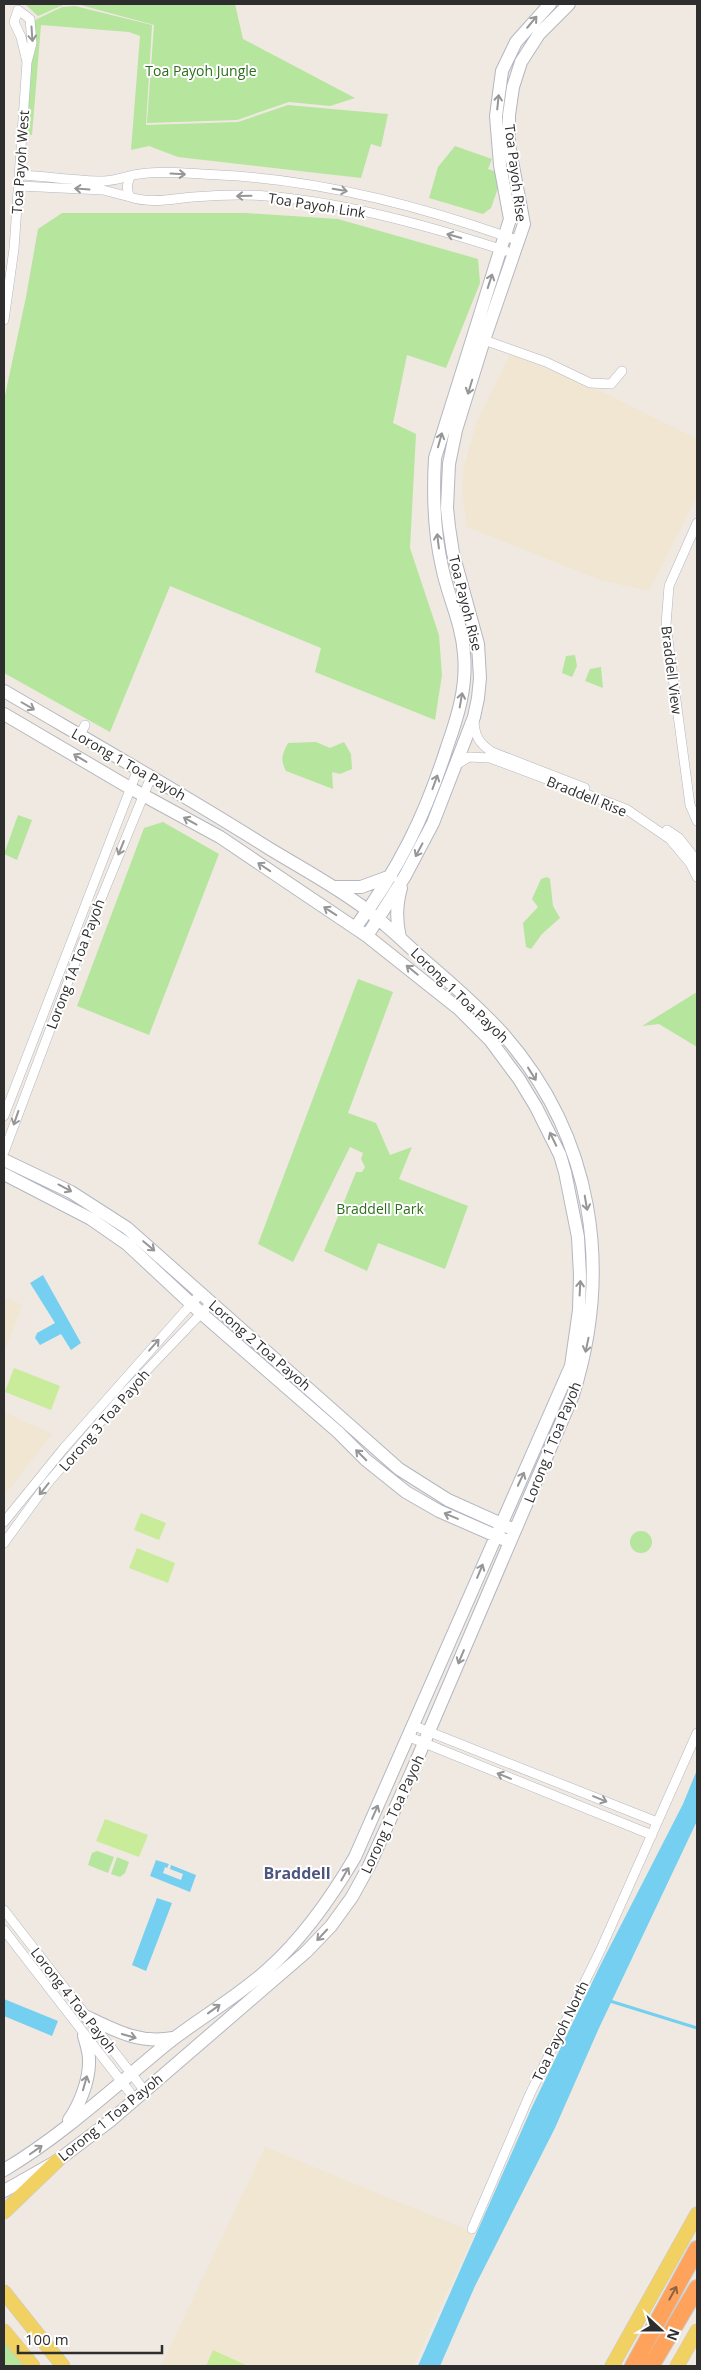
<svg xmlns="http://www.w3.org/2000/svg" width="701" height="2370" font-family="'Open Sans',sans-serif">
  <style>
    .education { fill: #f0e6d1 }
    .green { fill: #b6e59e }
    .pitch { fill: #c9ec9a }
    .water { fill: #75cff0 }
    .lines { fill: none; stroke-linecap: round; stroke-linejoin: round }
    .stream { stroke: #75cff0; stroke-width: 3 }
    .street-casing { stroke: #b4b7c1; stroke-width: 10 }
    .secondary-casing { stroke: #b4b7c1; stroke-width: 14 }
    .primary-casing { stroke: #c9c9c9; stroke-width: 15 }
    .highway-casing { stroke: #c9c9c9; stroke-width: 18 }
    .street { stroke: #fff; stroke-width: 9 }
    .secondary { stroke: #fff; stroke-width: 12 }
    .primary { stroke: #f2d163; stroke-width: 14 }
    .highway { stroke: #ffa35c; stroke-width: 16 }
    .oneway { stroke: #969696 }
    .oneway2 { stroke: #8c6343 }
    .labels { text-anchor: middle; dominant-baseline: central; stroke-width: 4; stroke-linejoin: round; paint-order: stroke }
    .park-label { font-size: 14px; fill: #2c6e1b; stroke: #fff }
    .street-label { font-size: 14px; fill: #2e2e2e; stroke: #fff }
    .quarter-label { font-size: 16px; font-weight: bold; fill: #4d5680; stroke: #fff }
  </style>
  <rect width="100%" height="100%" fill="#efe9e1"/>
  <path class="education" d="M510,354L588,385L697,439V496L649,591L601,580L467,527L462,490L464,466L477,421Z
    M4,1297L22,1305L4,1353Z
    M4,1412L52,1434L4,1496Z
    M265,2147L475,2233L413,2366H161Z"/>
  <path class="green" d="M25,4H76L63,5L38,16Z
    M77,4H235L243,39L355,98L330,106L289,102L237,120L147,123L154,25Z
    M75,6L152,25L146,125L238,122L288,105L388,114L381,147L371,144L361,178L178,157L149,146L131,150L140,36L129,32L41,25L32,135L25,134L33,21L62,7Z
    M455,146L492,159L488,169L503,174L491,208L483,214L429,198L438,167Z
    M62,213H246L338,219L478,259L480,283L446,368L407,355L393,423L416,434L410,548L439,635L442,675L435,720L315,672L321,648L170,586L110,732L4,673V400L26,297L38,229Z
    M575,655L577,666L572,677L562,673L566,656Z
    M601,667L603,688L585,681L590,669Z
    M316,742L330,748L344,742L351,754L352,769L340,774L332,772L333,789L286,771C280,759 282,755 288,743Z
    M18,815L32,820L17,860L4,854Z
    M163,822L219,854L149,1035L77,1006L144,828Z
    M547,877L550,879L553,906L560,918L542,934L531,949L526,947L523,923L538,907L532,899L541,879Z
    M358,979L393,992L348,1113L376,1123L390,1155L412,1147L399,1179L468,1206L445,1269L378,1243L367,1271L324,1251L356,1172H362L365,1167L361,1159L363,1153L350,1147L293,1262L258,1244Z
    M697,992V1047L659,1024L642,1026Z
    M630 1542a11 11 0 1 1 22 0a11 11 0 1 1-22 0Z
    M97,1851L114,1857L108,1873L88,1865L92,1853Z
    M117,1857L129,1862L125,1873L120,1877L111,1874Z
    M4,2342L24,2366H4Z"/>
  <path class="pitch" d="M14,1368L60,1386L51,1410L5,1392Z
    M141,1513L166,1523L159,1540L134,1530Z
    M137,1548L175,1563L168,1583L129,1568Z
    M105,1819L148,1835L139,1857L96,1841Z
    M213,2350L248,2366H206Z"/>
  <path class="water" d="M43,1275L81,1343L71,1350L61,1334L40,1345L35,1338L37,1333L55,1323L30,1283Z
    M697,1770V1821L599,2028L555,2128L475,2286L440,2366H418L532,2107L601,1964L683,1804Z
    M156,1860L169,1864L167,1868L165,1867L163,1873L181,1880L183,1874L170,1869L171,1865L196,1875L190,1892L150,1876Z
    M157,1898L172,1903L146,1971L132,1965Z
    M4,1999L58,2021L52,2036L4,2016Z"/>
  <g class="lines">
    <path class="stream" d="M610,2001L697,2028"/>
    <g class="street-casing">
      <path id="street" d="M19,175C47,176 75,181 103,181C116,181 128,175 140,174C165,170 194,174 220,175C322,180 422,206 519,241
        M130,177C127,185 126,189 130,197C152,204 171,199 193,197C217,195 242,194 266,196C345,202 430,226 506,251
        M19,186L103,190L130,197
        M4,320L14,249L27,62L32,43L30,19L18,10L14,22L21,37L27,62
        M484,340L546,362L590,383L611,384L622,371
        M697,523L669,586L666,625L690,805L697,821
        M474,722C475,737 480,744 492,752L585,788
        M80,735L85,725
        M456,765L469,757L490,758L626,809L670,839L690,863L697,877
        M667,830L679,838L697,861
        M4,1116L138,769
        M4,1152L80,950L151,777
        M4,1522L64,1448L201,1293
        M4,1543L47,1484L125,1393L211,1303
        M412,1725L657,1822
        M407,1736L652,1835
        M4,1910L144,2090
        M4,1930L135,2099
        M472,2229L530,2094L600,1951L697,1733"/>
    </g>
    <g class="secondary-casing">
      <path id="secondary" d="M4,691C93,743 183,794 270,849C303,869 337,887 367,910C387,925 405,943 424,960C451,983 480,1008 504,1035C593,1137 613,1268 573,1395L412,1771L369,1866L352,1897L331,1926L306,1952L110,2121L57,2161L4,2191
        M4,714L130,788L220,837L367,936L459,1009L490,1040L519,1079L536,1107L560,1155L565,1172L578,1237L580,1275L579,1310L571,1366L355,1857C331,1898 302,1939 267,1970C235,1999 196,2020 163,2047C111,2090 61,2136 4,2170
        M336,887H361L391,876
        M355,928C399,869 425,816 447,747C458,716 467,687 464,654C462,623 448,597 442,567C434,532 433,493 435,458L510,219L500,165L496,116L502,71L516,42L550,4
        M367,936L405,876L433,823L474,717L478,698L480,678L478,644L453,553L449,527L447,508L449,464L456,430L484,340L524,224L509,145V115L513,87L521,62L539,34L569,4
        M400,938C396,921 396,905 401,888
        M4,1160L71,1192L127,1228L399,1469L448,1500L508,1527
        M4,1174L91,1219L127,1244L201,1313L338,1432L366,1460L406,1492L439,1511L503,1539
        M87,2017C116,2031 140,2044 173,2038
        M69,2120C80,2104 90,2079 89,2059C89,2052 86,2043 84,2036"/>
    </g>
    <g class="primary-casing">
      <path id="primary" d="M4,2212L57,2161
        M4,2292L63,2366
        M4,2331L33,2366
        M612,2366L697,2214
        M677,2366L697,2331"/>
    </g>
    <g class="highway-casing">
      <path id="highway" d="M633,2366L697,2249
        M651,2366L697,2288"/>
    </g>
    <use href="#street" class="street"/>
    <use href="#secondary" class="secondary"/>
    <use href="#primary" class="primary"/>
    <use href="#highway" class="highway"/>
  </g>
  <defs><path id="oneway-shaft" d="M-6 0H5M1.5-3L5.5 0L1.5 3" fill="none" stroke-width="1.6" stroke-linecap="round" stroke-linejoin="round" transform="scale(1.25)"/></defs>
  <g class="oneway">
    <use href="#oneway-shaft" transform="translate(532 22) rotate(-50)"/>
    <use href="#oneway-shaft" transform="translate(32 34) rotate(86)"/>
    <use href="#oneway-shaft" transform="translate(498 102) rotate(-84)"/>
    <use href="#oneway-shaft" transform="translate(178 174) rotate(3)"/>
    <use href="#oneway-shaft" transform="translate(82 189) rotate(-176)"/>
    <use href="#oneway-shaft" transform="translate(340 190) rotate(10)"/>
    <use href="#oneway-shaft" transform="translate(244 196) rotate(179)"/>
    <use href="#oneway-shaft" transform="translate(454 236) rotate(-164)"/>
    <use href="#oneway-shaft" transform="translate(490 281) rotate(-72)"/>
    <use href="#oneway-shaft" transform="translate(470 387) rotate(107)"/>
    <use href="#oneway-shaft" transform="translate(440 440) rotate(-74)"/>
    <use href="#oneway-shaft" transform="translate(438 541) rotate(-97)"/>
    <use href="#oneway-shaft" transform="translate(461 700) rotate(-80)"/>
    <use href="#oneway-shaft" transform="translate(28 706) rotate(30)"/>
    <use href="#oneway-shaft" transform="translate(80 758) rotate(-149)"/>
    <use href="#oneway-shaft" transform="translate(435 782) rotate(-70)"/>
    <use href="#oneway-shaft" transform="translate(190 821) rotate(-151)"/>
    <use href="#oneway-shaft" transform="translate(121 848) rotate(112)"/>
    <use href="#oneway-shaft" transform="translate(419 850) rotate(118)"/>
    <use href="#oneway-shaft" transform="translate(264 867) rotate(-146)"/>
    <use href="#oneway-shaft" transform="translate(330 911) rotate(-147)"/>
    <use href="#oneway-shaft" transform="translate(412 970) rotate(-141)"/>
    <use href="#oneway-shaft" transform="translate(532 1074) rotate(58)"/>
    <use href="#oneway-shaft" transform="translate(16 1118) rotate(109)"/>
    <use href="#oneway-shaft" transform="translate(553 1139) rotate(-116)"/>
    <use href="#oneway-shaft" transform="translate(65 1188) rotate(28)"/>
    <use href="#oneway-shaft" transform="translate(586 1203) rotate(80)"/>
    <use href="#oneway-shaft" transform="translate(149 1246) rotate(40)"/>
    <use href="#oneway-shaft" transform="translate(580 1288) rotate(-87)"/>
    <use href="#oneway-shaft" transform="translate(154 1345) rotate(-49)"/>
    <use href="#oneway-shaft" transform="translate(587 1345) rotate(102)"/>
    <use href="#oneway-shaft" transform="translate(361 1455) rotate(-135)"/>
    <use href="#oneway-shaft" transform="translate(521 1479) rotate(-65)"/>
    <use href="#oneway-shaft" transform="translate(44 1489) rotate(129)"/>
    <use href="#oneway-shaft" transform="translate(451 1516) rotate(-157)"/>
    <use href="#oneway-shaft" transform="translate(480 1571) rotate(-67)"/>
    <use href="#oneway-shaft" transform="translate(461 1657) rotate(113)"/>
    <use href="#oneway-shaft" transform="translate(504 1776) rotate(-158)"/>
    <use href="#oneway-shaft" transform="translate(600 1799) rotate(22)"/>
    <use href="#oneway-shaft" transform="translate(375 1812) rotate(-66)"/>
    <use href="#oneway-shaft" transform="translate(345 1874) rotate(-60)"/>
    <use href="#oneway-shaft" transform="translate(322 1935) rotate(133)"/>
    <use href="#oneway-shaft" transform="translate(214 2009) rotate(-36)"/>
    <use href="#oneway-shaft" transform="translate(129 2036) rotate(16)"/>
    <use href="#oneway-shaft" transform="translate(85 2083) rotate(-74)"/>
    <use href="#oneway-shaft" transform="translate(36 2150) rotate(-35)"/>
  </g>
  <use class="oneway2" href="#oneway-shaft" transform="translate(673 2293) rotate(-61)"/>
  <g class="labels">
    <g class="park-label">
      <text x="201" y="70">Toa Payoh Jungle</text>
      <text x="380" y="1208">Braddell Park</text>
    </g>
    <g class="street-label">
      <text transform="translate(20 162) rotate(-86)">Toa Payoh West</text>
      <text transform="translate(516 173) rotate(83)">Toa Payoh Rise</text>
      <text transform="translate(317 205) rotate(9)">Toa Payoh Link</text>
      <text transform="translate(466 603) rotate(76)">Toa Payoh Rise</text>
      <text transform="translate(672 670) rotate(83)">Braddell View</text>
      <text transform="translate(129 764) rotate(30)">Lorong 1 Toa Payoh</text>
      <text transform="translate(587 796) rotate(22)">Braddell Rise</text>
      <text transform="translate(75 964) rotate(-69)">Lorong 1A Toa Payoh</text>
      <text transform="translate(460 995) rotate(44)">Lorong 1 Toa Payoh</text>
      <text transform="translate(260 1345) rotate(41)">Lorong 2 Toa Payoh</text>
      <text transform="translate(104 1420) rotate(-49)">Lorong 3 Toa Payoh</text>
      <text transform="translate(552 1442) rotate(-68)">Lorong 1 Toa Payoh</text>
      <text transform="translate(392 1814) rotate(-65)">Lorong 1 Toa Payoh</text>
      <text transform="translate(74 2000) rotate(52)">Lorong 4 Toa Payoh</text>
      <text transform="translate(560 2031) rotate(-64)">Toa Payoh North</text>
      <text transform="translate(110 2117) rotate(-39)">Lorong 1 Toa Payoh</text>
    </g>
    <g class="quarter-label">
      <text x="297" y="1873">Braddell</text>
    </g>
  </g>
  <rect width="701" height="2370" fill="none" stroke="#2e2e2e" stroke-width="10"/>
  <g transform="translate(661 2330) rotate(111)" stroke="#ffffff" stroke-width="4" paint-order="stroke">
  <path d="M0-4L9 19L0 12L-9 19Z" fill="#2e2e2e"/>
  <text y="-8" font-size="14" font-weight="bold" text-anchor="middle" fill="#2e2e2e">N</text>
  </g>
  <path d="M18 2345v8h144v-8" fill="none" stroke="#2e2e2e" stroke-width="2.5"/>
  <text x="25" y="2345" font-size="15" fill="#2e2e2e" stroke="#ffffff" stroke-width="4" paint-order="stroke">100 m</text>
</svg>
